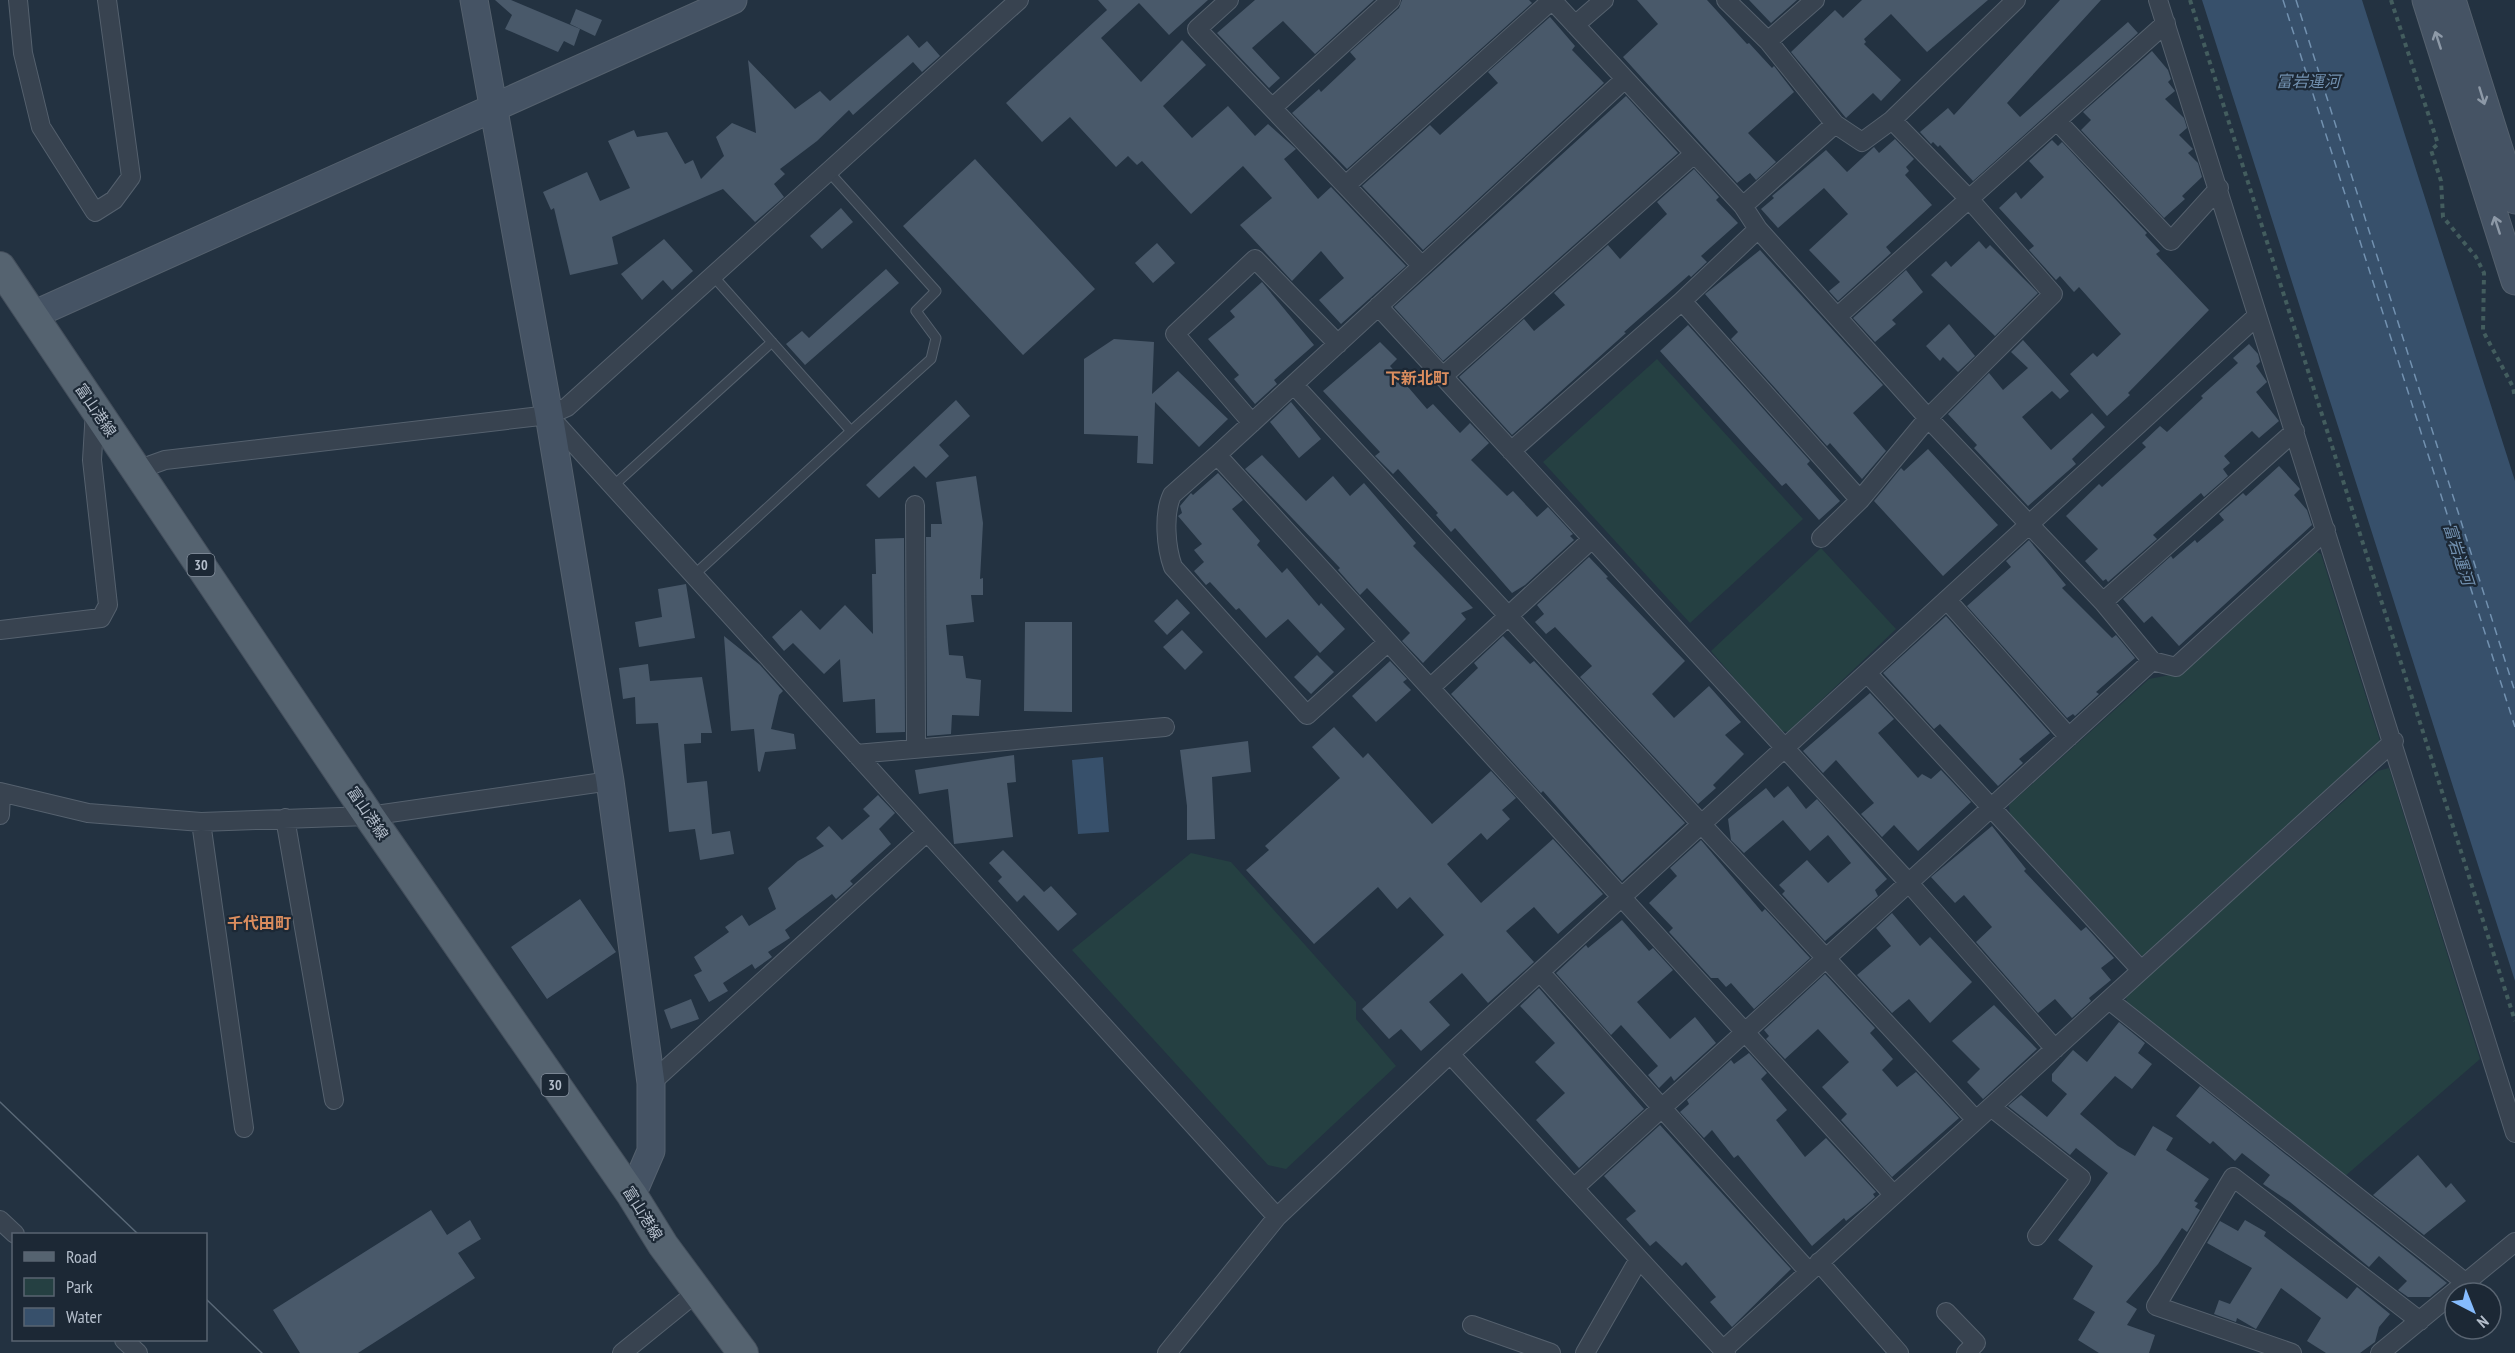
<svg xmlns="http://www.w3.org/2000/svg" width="2515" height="1353" font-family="'PT Sans Narrow','Noto Sans JP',sans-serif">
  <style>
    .green { fill: #254042 }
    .water { fill: #37506b }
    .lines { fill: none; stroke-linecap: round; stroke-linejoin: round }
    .ferry { stroke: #7291b0; stroke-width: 1.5; stroke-dasharray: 8 6; stroke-linecap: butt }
    .building { fill: #49596a }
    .lane-casing { stroke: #55616e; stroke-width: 11 }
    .street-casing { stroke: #55616e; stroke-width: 20 }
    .secondary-casing { stroke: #55616e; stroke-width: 29 }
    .primary-casing { stroke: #444f5c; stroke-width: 32 }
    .path { stroke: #435d5e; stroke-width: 4; stroke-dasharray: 4.5 4.5; stroke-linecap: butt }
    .lane { stroke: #384350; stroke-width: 9 }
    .street { stroke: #384350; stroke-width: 18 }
    .secondary { stroke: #455364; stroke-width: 27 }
    .primary { stroke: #556370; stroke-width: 30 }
    .tram { stroke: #596877; stroke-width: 1.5 }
    .oneway { stroke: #8d99a7 }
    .labels { text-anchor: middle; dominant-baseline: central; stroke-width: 4.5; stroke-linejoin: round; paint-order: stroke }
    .shield { fill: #1c2835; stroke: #86919e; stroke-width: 1.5 }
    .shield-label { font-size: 14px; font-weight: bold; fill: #b4becb }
    .street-label { font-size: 15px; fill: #b4becb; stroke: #1c2835 }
    .water-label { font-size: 16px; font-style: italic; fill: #7291b0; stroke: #1c2835 }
    .neighbourhood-label { font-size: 16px; font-weight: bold; fill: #db8d5e; stroke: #1c2835 }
  </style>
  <rect width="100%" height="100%" fill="#233241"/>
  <path class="green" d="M1657,359L1803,519L1690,623L1543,462Z
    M1821,548L1896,629L1788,732L1780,731L1711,651Z
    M2315,551L2321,554L2380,741L2143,957L2010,816L2009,805L2149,679L2180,673Z
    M2389,768L2480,1059L2344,1177L2127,1006L2126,995L2378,771Z
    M1191,853L1231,862L1356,1002V1019L1396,1066L1286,1169L1268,1165L1072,950Z"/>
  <path class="water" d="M2202,0H2362L2515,481V981Z
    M1103,757L1109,832L1078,834L1072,760Z"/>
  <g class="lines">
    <path class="ferry" d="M2283,0L2515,727
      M2296,0L2515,692"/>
  </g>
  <path class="building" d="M495,0H511L580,29L574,46L564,41L558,52L505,29L512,15Z
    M1098,0H1208L1169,35L1139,3L1101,38L1141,82L1182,40L1206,65L1163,106L1192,138L1228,106L1255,136L1268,124L1296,149L1284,159L1318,199L1331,187L1406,266L1341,324L1319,300L1344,278L1321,251L1292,281L1240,225L1272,198L1243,166L1191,214L1142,161L1137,165L1128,156L1116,167L1070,117L1042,142L1006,103L1107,10Z
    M1255,0H1374L1315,54L1283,21L1252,48L1280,78L1269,88L1217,33Z
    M1402,0H1529L1532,3L1347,169L1292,113L1319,89L1321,92L1356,59L1350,52L1399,8Z
    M1637,0H1707L1747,44L1749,43L1772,68L1774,66L1794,92L1748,133L1776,162L1756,180L1750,173L1737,183L1623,57L1658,24Z
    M1749,0H1797L1771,23Z
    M1862,0H1988L1927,52L1891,14L1864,39L1866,42L1864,44L1901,80L1881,101L1873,93L1846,118L1791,52L1835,10L1843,18Z
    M2060,0H2101L2007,103L2020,117L2128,22L2138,33L1973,181L1940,145L1938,147L1933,142L1931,144L1920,132L1948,108L1954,115Z
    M576,9L602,20L595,36L570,24Z
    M1550,17L1575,46L1572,50L1604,83L1423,250L1362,186L1430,125L1440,135L1460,117L1498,83L1488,72Z
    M908,35L919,48L927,41L940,56L922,72L913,62L853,115L849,110L817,141L780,169L785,174L774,184L784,197L755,222L723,189L612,237L618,264L570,275L554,208L551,210L543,192L587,172L600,201L630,188L608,141L634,130L637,137L667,132L685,164L693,160L701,179L724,156L716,137L732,123L756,133L748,60L795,109L820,91L830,101Z
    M2152,51L2168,70L2171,79L2168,82L2175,91L2165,99L2184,118L2187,128L2179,135L2193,149L2188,153L2198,163L2202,177L2182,196L2185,199L2164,218L2081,130L2091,120L2083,112Z
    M1626,96L1678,153L1443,361L1394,307Z
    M1895,139L1914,159L1906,167L1909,171L1905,175L1932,205L1886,247L1891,253L1838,301L1829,291L1840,282L1809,250L1848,214L1824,188L1778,228L1761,209L1774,198L1772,196L1826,150L1847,172L1874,147L1879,153Z
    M2052,140L2058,146L2062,142L2147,233L2145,235L2160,251L2156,254L2209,310L2128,393L2130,395L2107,416L2070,374L2093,353L2097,357L2121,334L2079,287L2074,292L2060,276L2056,280L2029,250L2034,246L1999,208L2016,192L2021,199L2044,177L2029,161Z
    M975,159L1095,289L1023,355L903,226Z
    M1694,169L1719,197L1716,200L1738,223L1701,256L1707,262L1691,277L1689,275L1624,332L1626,333L1512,435L1459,377L1524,319L1534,331L1565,305L1554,293L1608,245L1620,259L1667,214L1657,202Z
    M841,208L853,222L822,249L810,236Z
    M664,239L693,271L672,290L663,280L642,300L621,274Z
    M1979,241L1986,249L1990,245L2038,293L1995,336L1931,275L1946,261L1951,267Z
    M1157,243L1175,263L1153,283L1135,263Z
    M1760,250L1883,385L1853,413L1886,451L1862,479L1830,443L1827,446L1731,339L1738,332L1705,294Z
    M886,269L899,283L805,365L786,344L802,331L809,338Z
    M1906,270L1923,292L1892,320L1896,324L1875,342L1853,318Z
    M1262,282L1314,345L1274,380L1277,384L1255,404L1234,379L1239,375L1208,339L1235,317L1230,311Z
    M1949,324L1975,356L1958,372L1943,357L1940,361L1926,346Z
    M1688,325L1810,461L1807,464L1840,501L1819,520L1786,483L1782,486L1749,450L1660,351Z
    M1114,339L1154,342L1152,394L1178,371L1228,419L1199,447L1155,402L1153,464L1137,463L1138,436L1084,434V359Z
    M2023,340L2069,391L2060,399L2052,391L2022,417L2051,450L2092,413L2105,427L2072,459L2076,464L2028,506L1974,448L1977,445L1948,414L1989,373L2003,390L2028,368L2011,352Z
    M1380,342L1397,359L1390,366L1427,409L1433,404L1460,433L1470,423L1489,443L1471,460L1507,496L1513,491L1537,517L1548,507L1573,534L1570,536L1574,540L1525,585L1512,593L1455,528L1451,532L1436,515L1438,513L1398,469L1393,474L1375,456L1380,452L1323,391Z
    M2249,344L2258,354L2260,362L2256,366L2267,382L2256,392L2279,421L2259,438L2252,431L2224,456L2230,463L2223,469L2228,476L2204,497L2201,493L2153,535L2157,539L2108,582L2106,579L2103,581L2085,561L2098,549L2066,516L2099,484L2102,487L2146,447L2142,443L2160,426L2167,432L2203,398L2201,396L2238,363L2233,358Z
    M956,400L970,416L939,445L949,456L926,478L914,466L879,498L866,485Z
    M1291,402L1321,439L1299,458L1270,422Z
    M1928,449L1998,525L1943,576L1874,501L1901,468L1904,471Z
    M1262,455L1306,501L1333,476L1350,496L1364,483L1416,543L1413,546L1473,608L1461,613L1466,619L1423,663L1402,641L1410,633L1367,588L1360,595L1338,570L1340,568L1245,469Z
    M2279,466L2300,489L2294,495L2307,510L2312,525L2179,646L2152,616L2144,623L2123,599L2171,556L2173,559L2195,540L2197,543L2224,520L2219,514L2243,493L2246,496Z
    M1218,473L1243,500L1232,509L1260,541L1257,545L1282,573L1287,568L1319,606L1321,603L1345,629L1320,653L1288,619L1266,638L1239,608L1236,610L1210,582L1206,585L1194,571L1204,562L1194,550L1202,544L1178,516L1182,513L1180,506L1191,493L1193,495Z
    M976,476L983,523L980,579L983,578V595H971L974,622L946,625L949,655L963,656L966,678L981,680L979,716L952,715L951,734L927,736L926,537H931V524H942L936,482Z
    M904,538L905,732L876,733L875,699L843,702L840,659L824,674L793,643L784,651L772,637L801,610L820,630L845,605L873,634L872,574H876L875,539Z
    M2029,540L2066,585L2062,588L2112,638L2116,635L2135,658L2096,692L2099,694L2075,716L2073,714L2067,718L1967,606L2011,567L2006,561Z
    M1589,557L1608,577L1606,578L1685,661L1652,694L1674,718L1709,686L1741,722L1725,735L1744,754L1713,785L1716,788L1698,804L1580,677L1592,666L1555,627L1546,634L1535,622L1544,614L1537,605Z
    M686,584L695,638L639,647L635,622L662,617L658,589Z
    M1177,599L1190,613L1167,635L1154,621Z
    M1946,616L2050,733L2019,759L2023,763L1998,786L1940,724L1934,729L1883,673Z
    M1025,622H1072V712L1024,711Z
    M1182,630L1203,652L1185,670L1163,647Z
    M724,636L760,665L783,691L779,695L771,729L794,734L796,749L765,752L760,772L758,771L754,729L731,731Z
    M1503,636L1530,664L1534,661L1685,823L1622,881L1543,791L1541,793L1451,694L1478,668L1474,663Z
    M1317,655L1334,672L1311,694L1294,677Z
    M1390,661L1407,679L1403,682L1411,690L1376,722L1352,696Z
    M648,664L650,681L702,677L712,733H701V743L684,744L687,783L707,781L712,834L730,831L734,854L700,860L695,829L669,832L658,723L636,724L635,697L623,699L619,668Z
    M1870,693L1894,719L1878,733L1918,778L1922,774L1931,779L1941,770L1971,802L1918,851L1894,825L1882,837L1861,814L1874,803L1836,760L1823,773L1803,751Z
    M1334,727L1363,758L1368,753L1432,824L1491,771L1516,798L1502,810L1510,819L1487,840L1481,833L1447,864L1481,903L1553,839L1603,894L1558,934L1534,907L1506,931L1534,962L1488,1003L1462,973L1429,1002L1450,1025L1421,1051L1401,1029L1389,1039L1362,1009L1444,935L1410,897L1397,909L1378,887L1314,944L1246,870L1269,850L1265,846L1340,778L1312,747Z
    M1248,741L1251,772L1212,777L1215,839L1187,840V806L1180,750Z
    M1014,755L1016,782L1007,783L1013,837L954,844L948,789L919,794L915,770Z
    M1788,786L1806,809L1817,799L1887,879L1875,890L1878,896L1825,941L1782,894L1785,891L1779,885L1807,860L1828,883L1851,863L1828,835L1810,851L1783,820L1744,853L1731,840L1728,819L1766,788L1774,798Z
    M878,795L895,813L879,829L891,844L850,881L853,884L836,899L832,894L785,930L790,938L768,952L772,957L755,969L752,964L723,983L728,991L709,1002L694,975L702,971L694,957L729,932L725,927L742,915L749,926L776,909L768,888L798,861L824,846L816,838L829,826L842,840L870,816L863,809Z
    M1992,826L2026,869L2024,871L2081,931L2086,927L2114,958L2101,968L2111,980L2089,998L2091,1001L2072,1018L2055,999L2038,1013L1976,942L1992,927L1964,895L1955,903L1931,877Z
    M1701,840L1762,912L1765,909L1810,958L1754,1009L1731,983L1726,987L1718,978H1711L1669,932L1673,928L1649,903L1677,876L1670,868Z
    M1003,850L1044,892L1051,886L1077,914L1058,931L1024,895L1017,902L998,881L1002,877L989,863Z
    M580,899L616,952L547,999L511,947Z
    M1892,913L1920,946L1930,937L1972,982L1930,1023L1909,999L1892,1013L1857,975L1891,946L1876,928Z
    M1622,920L1649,951L1653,948L1673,970L1637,1002L1670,1039L1695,1017L1716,1043L1674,1081L1671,1076L1659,1088L1648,1075L1658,1066L1621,1025L1611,1035L1556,973L1586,945L1588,948Z
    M1825,974L1875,1028L1870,1033L1893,1059L1882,1070L1897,1087L1916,1072L1959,1118L1892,1177L1841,1120L1847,1114L1822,1087L1849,1062L1818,1029L1785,1059L1766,1039L1769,1036L1764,1030Z
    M1539,988L1644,1109L1579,1168L1536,1120L1565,1093L1535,1062L1555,1043L1520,1006Z
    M691,999L699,1019L671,1029L664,1010Z
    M1994,1005L2037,1049L1983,1099L1967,1082L1980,1069L1952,1041Z
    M2119,1022L2145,1043L2138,1053L2152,1064L2132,1089L2115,1076L2080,1114L2118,1146L2135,1156L2153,1126L2173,1138L2166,1150L2209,1179L2194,1201L2198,1203L2195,1207L2200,1210L2187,1232L2182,1228L2158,1264L2126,1302L2137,1309L2127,1325L2155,1335L2149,1353H2099L2078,1340L2095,1312L2073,1299L2093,1266L2058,1240L2108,1173L2076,1148L2070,1155L2008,1106L2021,1095L2047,1117L2067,1094L2052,1081V1074L2073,1050L2087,1062Z
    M1749,1053L1767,1073L1761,1079L1787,1110L1776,1120L1805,1157L1826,1138L1876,1192L1873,1194L1875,1197L1866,1205L1846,1221L1844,1218L1812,1246L1738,1155L1734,1158L1712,1130L1704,1138L1680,1112L1689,1104L1687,1100L1731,1060L1734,1064Z
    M2200,1086L2447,1283L2430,1297H2408L2398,1290L2407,1281L2379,1256L2369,1267L2290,1202L2263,1184L2270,1175L2242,1153L2235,1161L2213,1141L2210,1144L2176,1116Z
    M1660,1125L1791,1269L1732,1327L1710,1302L1716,1297L1686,1262L1682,1266L1656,1241L1650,1246L1626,1219L1636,1211L1604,1176Z
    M2418,1155L2446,1188L2451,1183L2466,1201L2424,1235L2373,1195Z
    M431,1210L447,1235L470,1220L481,1239L458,1253L475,1278L358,1353H300L273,1310Z
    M2245,1220L2266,1232L2264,1236L2347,1299L2357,1287L2390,1314L2379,1327L2375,1342L2360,1353H2326L2307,1341L2321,1318L2281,1288L2256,1329L2237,1318L2236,1322L2214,1314L2219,1300L2230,1304L2252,1268L2207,1243L2220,1221L2238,1231Z"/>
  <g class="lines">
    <g class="lane-casing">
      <path id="lane" d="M829,172L936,291L916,311L936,338L931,359L851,431
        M613,486L772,342
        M694,575L851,431L714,277"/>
    </g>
    <g class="street-casing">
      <path id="street" d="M18,0L23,53L41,127L95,212L114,200L131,177L107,0
        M1229,0L1197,29L1422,266
        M1552,0L1743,206L1758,229L1928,418L2103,602L2152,661L2176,667L2326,530
        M1726,0L1768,41L1835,124L1862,142L1892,120L2016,0
        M2158,0L2515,1133
        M1575,25L1604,0
        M1768,41L1815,0
        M1625,79L1217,455L1893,1194
        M1272,108L1391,0
        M2057,121L2171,241L2219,188
        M1346,185L1552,0
        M1743,206L1835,124
        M1682,301L1860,500
        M1378,306L1909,883L2055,1049
        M1838,316L2166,23
        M1443,376L1694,154
        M1294,385L1976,1120
        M550,417L1277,1217
        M1252,423L1175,334L1255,259L1338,344
        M1511,451L1682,301L1758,229
        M1217,455L1172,495C1163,514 1166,548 1173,567L1307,715L1388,642
        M137,470L165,460L549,415L567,407L1019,0
        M915,505L916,748
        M1821,538L1860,500L1928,418L2053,294L1970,200L1892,120
        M1947,600L2069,737
        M2103,602L2295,431
        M0,630L101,618L108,605L92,460L95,410
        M1868,674L2141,970
        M1430,688L1592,539
        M856,754L1165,727
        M0,792L88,813L201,822L369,816L610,781
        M0,815L1,793
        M285,818L334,1100
        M201,822L244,1128
        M1540,972L1809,1272
        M2109,1000L2466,1283
        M1450,1054L1726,1353
        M651,1083L927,832
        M1991,1107L2081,1178L2037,1236
        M1574,1188L2152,661
        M0,1220L15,1234
        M1819,1262L1899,1353
        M1946,1312L1976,1343L1966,1353
        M1472,1325L1551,1353
        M124,1340L138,1353
        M1723,1350L2394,741
        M622,1353L697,1292
        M1167,1353L1277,1217L1450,1054L2257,316
        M1585,1353L1639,1259
        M2292,1353L2156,1306L2233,1177L2420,1321
        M2380,1353L2515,1242"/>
    </g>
    <g class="secondary-casing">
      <path id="secondary" d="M474,0L549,415L610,781L651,1083V1151L632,1195
        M2426,0L2515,281
        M2452,0L2515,200
        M33,315L733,0"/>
    </g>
    <g class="primary-casing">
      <path id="primary" d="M0,267L369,816L632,1195L663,1245L743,1353"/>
    </g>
    <path class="path" d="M2190,0L2515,1021
      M2391,0L2438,144L2431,150L2441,181L2443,217L2476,257L2484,273L2483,331L2513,387L2515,398"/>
    <use href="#lane" class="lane"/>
    <use href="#street" class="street"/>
    <use href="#secondary" class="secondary"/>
    <use href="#primary" class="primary"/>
    <path class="tram" d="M0,1102L138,1234
      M206,1299L262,1353"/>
  </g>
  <defs><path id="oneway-shaft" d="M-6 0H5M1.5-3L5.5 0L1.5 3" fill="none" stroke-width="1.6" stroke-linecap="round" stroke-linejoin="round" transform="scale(1.5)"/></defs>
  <g class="oneway">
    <use href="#oneway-shaft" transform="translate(2438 40) rotate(-108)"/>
    <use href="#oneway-shaft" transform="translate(2482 96) rotate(73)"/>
    <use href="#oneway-shaft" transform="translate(2497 225) rotate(-108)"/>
  </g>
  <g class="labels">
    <g class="shield">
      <rect x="187.5" y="554" width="27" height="22" rx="4.5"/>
      <rect x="541.5" y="1074" width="27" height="22" rx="4.5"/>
    </g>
    <g class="shield-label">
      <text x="201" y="565">30</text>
      <text x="555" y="1085">30</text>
    </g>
    <g class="street-label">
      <text transform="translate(96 410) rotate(56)">富山港線</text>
      <text transform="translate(368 813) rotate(56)">富山港線</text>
      <text transform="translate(643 1213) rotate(58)">富山港線</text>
    </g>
    <g class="water-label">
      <text x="2308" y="81">富岩運河</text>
      <text transform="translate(2459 554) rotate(72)">富岩運河</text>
    </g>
    <g class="neighbourhood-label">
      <text x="1417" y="378">下新北町</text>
      <text x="259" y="923">千代田町</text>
    </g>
  </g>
  <rect x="12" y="1233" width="195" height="108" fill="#1c2835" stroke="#596471" stroke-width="1.5"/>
  <rect x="24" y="1252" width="30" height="9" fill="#556370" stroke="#596471" stroke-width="1.5"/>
  <text x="66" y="1263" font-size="18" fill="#b4becb">Road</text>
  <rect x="24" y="1278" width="30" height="18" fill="#254042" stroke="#596471" stroke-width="1.5"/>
  <text x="66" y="1293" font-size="18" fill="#b4becb">Park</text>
  <rect x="24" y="1308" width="30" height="18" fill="#37506b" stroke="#596471" stroke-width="1.5"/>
  <text x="66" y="1323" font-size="18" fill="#b4becb">Water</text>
  <g transform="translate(2473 1311) rotate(138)"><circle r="28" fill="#1c2835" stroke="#596471" stroke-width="1.5"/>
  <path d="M0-4.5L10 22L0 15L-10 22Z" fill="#86bcfe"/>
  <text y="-9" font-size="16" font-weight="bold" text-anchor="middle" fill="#b4becb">N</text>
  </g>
</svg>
